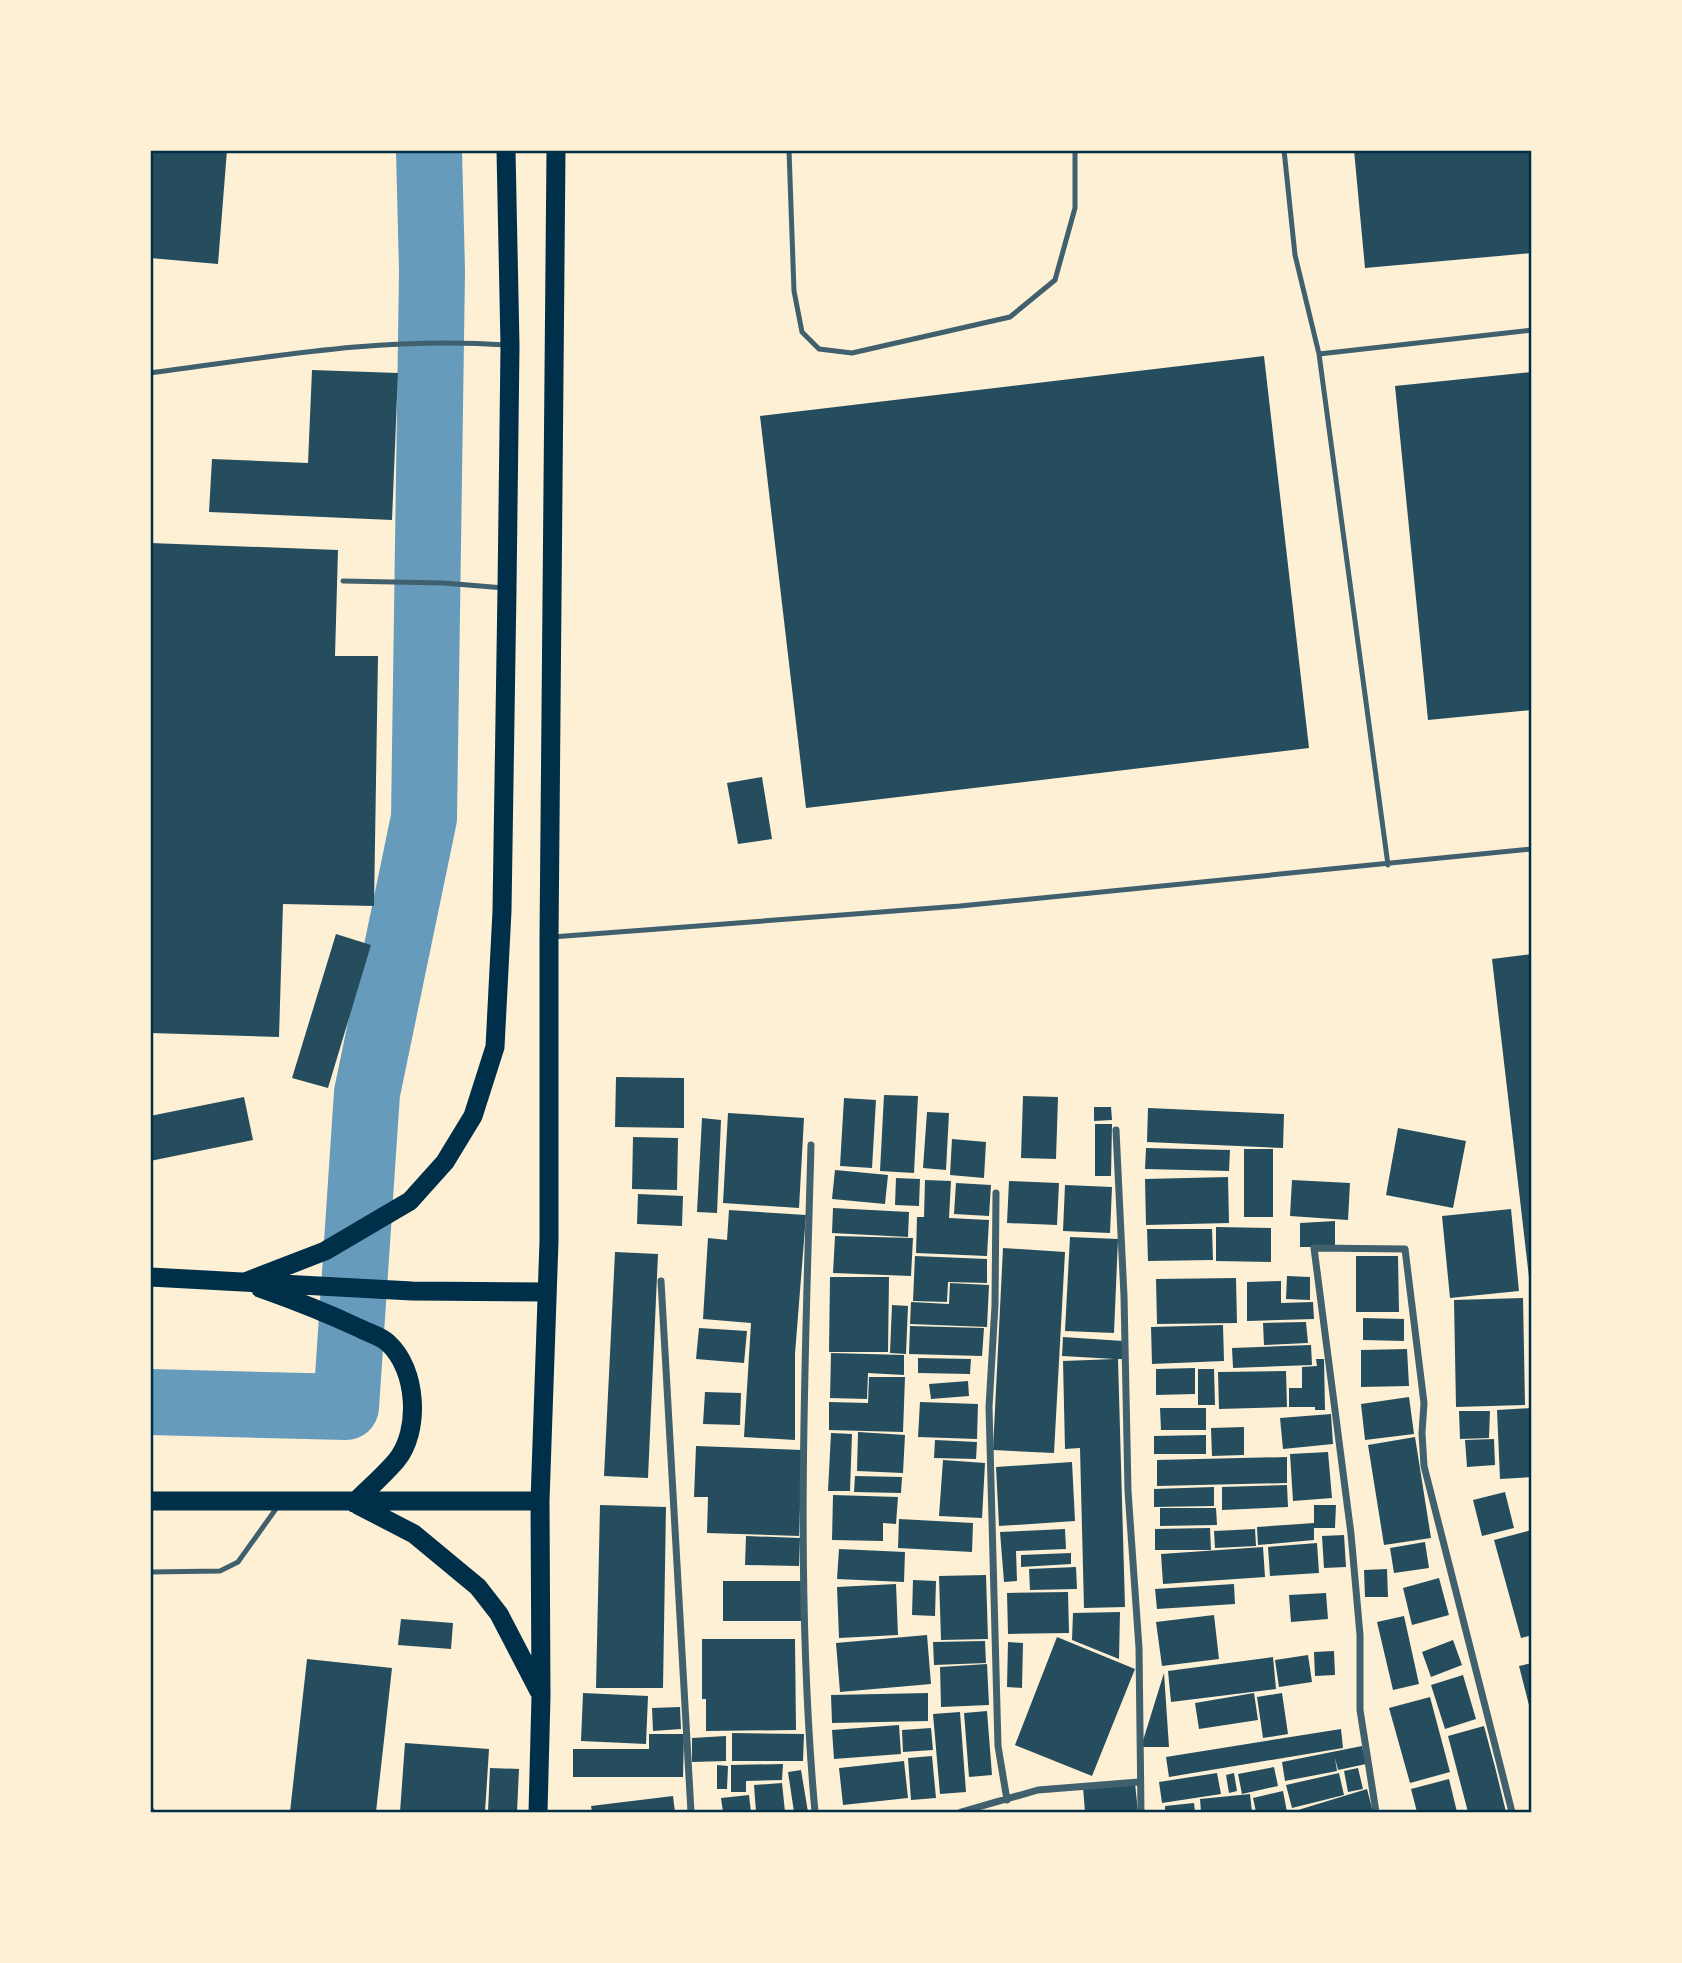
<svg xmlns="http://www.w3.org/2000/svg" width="1682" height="1963" font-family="Lato,sans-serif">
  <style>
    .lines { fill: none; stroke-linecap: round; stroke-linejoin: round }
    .river { stroke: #669bbc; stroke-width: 66 }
    .building { fill: #264d5e }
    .service { stroke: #3f606c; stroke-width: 5 }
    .minor { stroke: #3f606c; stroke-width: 7 }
    .trunk { stroke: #003049; stroke-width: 19 }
    .neatline { fill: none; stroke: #003049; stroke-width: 2.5 }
  </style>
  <rect width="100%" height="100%" fill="#fdf0d5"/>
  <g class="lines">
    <path class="river" d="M150,1402L346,1407L367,1093L424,818L432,271L429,150"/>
  </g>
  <path class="building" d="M150,150H227L218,264L150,258Z
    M1354,150H1532V253L1365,268Z
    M1264,356L1309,748L806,808L760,416Z
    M312,370L398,373L392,520L209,512L212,459L308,463Z
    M1532,372V710L1428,720L1395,386Z
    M150,543L338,550L335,656H378L374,906L283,904L279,1037L150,1033Z
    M762,777L772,839L738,844L727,783Z
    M336,934L371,945L328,1088L292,1078Z
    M1532,954V1286H1530L1492,959Z
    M616,1077L684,1078V1128L615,1127Z
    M884,1095L918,1096L914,1173L880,1171Z
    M1023,1096L1058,1097L1056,1159L1021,1158Z
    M244,1097L253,1140L150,1161V1116Z
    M844,1098L876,1100L872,1168L840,1166Z
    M1094,1107H1111L1112,1120L1094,1121Z
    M1148,1108L1284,1114L1283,1148L1147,1142Z
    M927,1112L949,1113L946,1170L923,1168Z
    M728,1113L804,1118L799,1208L723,1203Z
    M702,1118L721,1120L717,1213L697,1212Z
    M1095,1124H1112L1111,1176H1095Z
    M1398,1128L1466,1141L1453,1208L1386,1195Z
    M633,1137L678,1138L677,1190L632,1189Z
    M952,1139L986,1142L984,1178L950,1175Z
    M1146,1148L1230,1150L1229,1171L1145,1169Z
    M1244,1149H1273V1217H1244Z
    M835,1170L888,1175L885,1204L832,1199Z
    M1228,1177L1229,1223L1146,1225L1145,1179Z
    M896,1178L920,1179L919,1206L895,1205Z
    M925,1180L951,1181L949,1218L989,1220L987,1256L916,1253L917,1217H924Z
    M1292,1180L1350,1183L1348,1220L1290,1216Z
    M1009,1181L1059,1183L1057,1225L1007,1223Z
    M956,1183L991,1185L989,1216L954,1214Z
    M1065,1185L1112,1187L1110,1233L1063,1231Z
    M638,1194L683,1196L682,1226L637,1224Z
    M833,1208L909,1212L908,1237L832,1233Z
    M1511,1209L1519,1291L1450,1298L1442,1216Z
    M729,1210L806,1215L795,1354V1440L744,1437L751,1323L703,1319L708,1238L727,1240Z
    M1335,1221V1247H1300V1223Z
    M1216,1227L1271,1228V1262L1216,1261Z
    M1147,1229H1212L1213,1260L1148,1261Z
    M835,1236L913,1238L911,1276L833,1273Z
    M1070,1237L1118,1239L1114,1333L1065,1331Z
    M1003,1248L1065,1252L1054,1453L993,1450Z
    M615,1252L658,1254L648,1478L604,1476Z
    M915,1256L987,1259V1283L948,1282L947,1302L913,1301Z
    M1356,1256H1398L1399,1312H1356Z
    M1287,1276L1310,1277V1300L1286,1299Z
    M830,1277H889L888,1352H829Z
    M1236,1278L1237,1323L1157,1324L1156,1279Z
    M1281,1281V1303L1313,1302L1314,1319L1247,1321V1282Z
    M950,1283L989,1285L987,1327L910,1324L911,1302L949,1304Z
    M1523,1298L1525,1405L1456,1407L1454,1300Z
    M892,1305L908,1306L906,1354L890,1353Z
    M1363,1318L1404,1319V1341L1363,1340Z
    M1306,1322L1308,1343L1264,1345L1263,1323Z
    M1223,1325L1224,1361L1152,1364L1151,1327Z
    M910,1326L984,1328L982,1356L909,1354Z
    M699,1328L747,1331L744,1363L696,1359Z
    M1063,1337L1123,1341L1122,1359H1118L1125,1607L1084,1608L1080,1448L1065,1449L1063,1361L1115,1359L1062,1356Z
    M1311,1345L1312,1365L1233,1368L1232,1348Z
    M1407,1349L1409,1386L1361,1387V1350Z
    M831,1353L904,1355V1375L868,1373L867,1399L830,1398Z
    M918,1358L971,1359L970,1374L918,1373Z
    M1316,1359H1324L1325,1410H1315V1407H1289V1388H1302V1367L1317,1366Z
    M1195,1368V1394L1156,1395V1369Z
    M1198,1369H1214L1215,1405H1198Z
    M1286,1371L1287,1407L1219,1409L1218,1372Z
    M869,1377H905L903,1432L829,1430V1402L868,1403Z
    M968,1381L969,1396L931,1399L929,1384Z
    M705,1392L741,1393L740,1425L703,1424Z
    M1409,1397L1414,1434L1365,1440L1361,1404Z
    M920,1402L978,1404L977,1439L918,1437Z
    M1160,1408H1206V1430H1161Z
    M1531,1408L1532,1477L1500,1479L1497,1410Z
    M1459,1411H1490L1489,1438L1460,1439Z
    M1331,1414L1333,1444L1283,1449L1280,1418Z
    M1244,1427V1455L1212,1456L1211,1428Z
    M858,1432L905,1435L903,1473L857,1471Z
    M831,1433L852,1434L850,1491H828Z
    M1206,1435V1454H1154V1436Z
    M1415,1437L1431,1538L1384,1545L1368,1445Z
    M1494,1439L1495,1465L1467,1467L1465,1440Z
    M935,1440L977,1442L976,1459L934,1458Z
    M696,1446L802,1450L799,1536L707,1533L708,1497H694Z
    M1328,1452L1332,1498L1293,1501L1290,1454Z
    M1287,1457V1483L1157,1486V1460Z
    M943,1460L985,1463L982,1518L939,1516Z
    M1072,1462L1075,1521L999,1526L996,1467Z
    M855,1476L902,1477L901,1493L854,1492Z
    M1287,1485L1288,1507L1222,1510V1487Z
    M1214,1487V1506L1154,1507V1489Z
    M1505,1492L1514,1528L1482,1536L1473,1500Z
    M833,1495L898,1497L896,1524L883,1523V1541L832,1540Z
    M600,1505L666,1507L663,1688H596Z
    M1314,1505H1336L1335,1528H1314V1540L1258,1545L1257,1527L1314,1523Z
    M1160,1508H1216L1217,1525L1160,1526Z
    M899,1519L973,1523L972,1552L898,1548Z
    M1210,1528L1211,1550H1155V1529Z
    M1065,1529L1066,1549L1016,1551L1017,1581L1004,1582L1000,1532Z
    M1255,1529L1256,1546L1215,1548L1214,1531Z
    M1532,1530V1635L1521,1638L1494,1540Z
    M1344,1535L1346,1567L1324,1568L1322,1536Z
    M746,1536L800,1538L799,1566L745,1565Z
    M1425,1542L1429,1568L1394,1573L1390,1548Z
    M1317,1543L1319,1573L1270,1576L1268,1547Z
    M1263,1547L1265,1577L1163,1584L1161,1554Z
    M839,1549L905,1552L904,1582L837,1579Z
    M1071,1553V1564L1021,1567V1555Z
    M1076,1567L1077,1589L1030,1590L1029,1569Z
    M1387,1569L1388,1597H1365L1364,1570Z
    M986,1575L988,1639L941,1640L939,1576Z
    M1439,1578L1449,1615L1412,1625L1403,1588Z
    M913,1580L936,1581L935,1616L912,1615Z
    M723,1581H805V1621H723Z
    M896,1584L898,1635L839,1638L837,1587Z
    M1234,1584L1235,1604L1157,1609L1155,1589Z
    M1068,1592L1069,1633L1008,1634L1007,1593Z
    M1326,1593L1328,1619L1291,1622L1289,1595Z
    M1120,1612L1119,1659L1072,1640L1073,1613Z
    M1214,1615L1219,1659L1162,1666L1156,1622Z
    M1404,1616L1419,1684L1393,1690L1377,1622Z
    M401,1619L453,1623L451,1649L398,1645Z
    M927,1635L931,1684L840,1692L836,1643Z
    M1057,1637L1135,1669L1092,1776L1015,1745Z
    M702,1639H795L796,1730L706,1731V1699H702Z
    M1453,1640L1462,1665L1431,1677L1422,1652Z
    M985,1641L986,1663L934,1665L933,1642Z
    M1008,1642L1023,1643L1022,1688L1007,1687Z
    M1334,1651L1335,1675L1315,1676L1314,1652Z
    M1308,1655L1312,1682L1279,1687L1275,1660Z
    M1273,1657L1276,1689L1171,1702L1168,1671Z
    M307,1659L392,1668L376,1812H290Z
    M1532,1663V1713H1531L1519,1666Z
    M987,1664L989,1705L941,1707L940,1667Z
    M1164,1673L1169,1747H1141Z
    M1463,1675L1476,1719L1445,1729L1431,1685Z
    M583,1693L648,1696L646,1744L581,1741Z
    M928,1693V1721L832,1723L831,1695Z
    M1254,1693L1258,1720L1199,1729L1195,1703Z
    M1282,1693L1288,1734L1263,1738L1257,1697Z
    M1430,1697L1450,1772L1410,1783L1389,1708Z
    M680,1707L681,1729L653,1731L652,1708Z
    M987,1711L992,1775L969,1777L964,1713Z
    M960,1712L966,1792L940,1794L933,1714Z
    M899,1725L901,1754L834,1759L832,1730Z
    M1484,1726L1495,1767L1506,1812H1468L1448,1736Z
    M931,1728L933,1750L903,1752L902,1730Z
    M1341,1729L1343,1748L1169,1777L1166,1757Z
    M732,1733L804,1734L803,1761H732Z
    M649,1734H684L683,1777H573V1749H649Z
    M726,1736V1761L692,1762V1738Z
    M405,1743L489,1749L485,1812H400Z
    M1362,1746L1366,1764L1338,1770L1335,1758L1337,1771L1285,1781L1282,1762Z
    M932,1756L936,1798L911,1800L908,1758Z
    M904,1761L908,1798L843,1805L839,1768Z
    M783,1764L782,1780L746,1781V1792H731V1765Z
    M717,1765L728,1766L727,1789H717Z
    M1274,1767L1278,1786L1242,1794L1238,1774Z
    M490,1768L519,1769L517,1812H488Z
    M1358,1768L1363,1789L1348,1792L1344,1771Z
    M801,1770L808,1812H794L788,1772Z
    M1217,1773L1221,1794L1162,1803L1159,1782Z
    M1234,1773L1237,1791L1229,1793L1226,1775Z
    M1339,1773L1344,1795L1292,1808L1286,1785Z
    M1449,1779L1457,1812H1417L1411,1789Z
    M782,1783L785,1812H756L754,1785Z
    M1135,1783L1138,1812H1085L1083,1787Z
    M1367,1789L1373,1812H1299L1298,1810Z
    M1283,1791L1287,1812H1256L1253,1798Z
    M1250,1794L1252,1812H1201L1200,1799Z
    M749,1795L751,1812H723L721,1798Z
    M673,1796L675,1812H592L591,1806Z
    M1194,1803L1195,1812H1165V1806Z"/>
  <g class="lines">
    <path class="service" d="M789,150L794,291L802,332L819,349L852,353L1010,317L1055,280L1075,208V150
      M1284,150L1295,255L1319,354L1388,865
      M1319,354L1532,330
      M150,373C270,357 385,336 506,345
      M343,581L444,583L504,588
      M552,937L960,906L1532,849
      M150,1572L220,1571L238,1562L278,1506
      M150,1808L153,1812"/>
    <path class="minor" d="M1116,1130L1124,1296L1128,1491L1139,1648L1141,1812
      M811,1145C805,1367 795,1591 815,1812
      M996,1193L995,1305L989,1407L998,1746L1007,1800
      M661,1281L691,1812
      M961,1812L1038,1790L1139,1782
      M1376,1812L1360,1710V1635L1351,1534L1314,1248L1405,1249L1424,1403L1422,1433L1424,1466L1512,1812"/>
    <path class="trunk" d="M150,1277L412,1291L546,1292
      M245,1282L325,1251L410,1201L445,1162L473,1116L495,1047L502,911L507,589L510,346L506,150
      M260,1288C294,1300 327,1313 359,1328C368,1333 381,1336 388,1343C417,1369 421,1431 396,1461C383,1476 368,1489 354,1503
      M150,1501H540
      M358,1505L414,1534L478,1587L499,1614L539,1691
      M538,1812L541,1696L540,1501L549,1241V938L556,150"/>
  </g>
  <rect width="1682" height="1963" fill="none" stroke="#fdf0d5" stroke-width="304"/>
  <rect x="152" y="152" width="1378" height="1659" class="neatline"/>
</svg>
